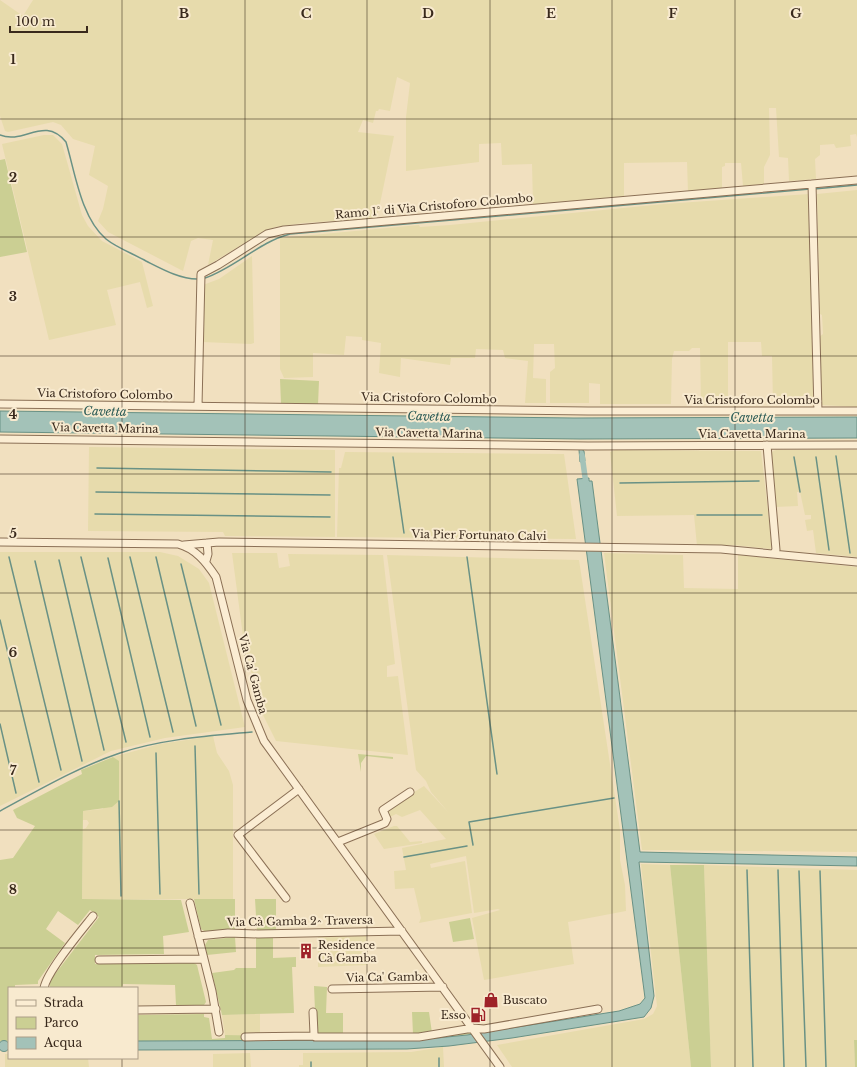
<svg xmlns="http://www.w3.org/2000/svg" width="857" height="1067" font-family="'Libre Baskerville',serif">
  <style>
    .farmland { fill: #e7dbac }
    .green { fill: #cbcf93 }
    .water { fill: #a3c2b8; stroke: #699185 }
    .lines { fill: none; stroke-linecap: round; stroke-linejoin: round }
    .stream { stroke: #699185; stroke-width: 1.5 }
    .canal { stroke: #a3c2b8; stroke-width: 5.5 }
    .minor-casing { stroke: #8b7056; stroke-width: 9 }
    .minor { stroke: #fbedd3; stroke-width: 7 }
    .grid { fill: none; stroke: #39291c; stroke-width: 1; stroke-opacity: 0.55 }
    .labels { text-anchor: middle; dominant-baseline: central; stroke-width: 4; stroke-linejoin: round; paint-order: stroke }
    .street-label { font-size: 11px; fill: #39291c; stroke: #f8eacf }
    .poi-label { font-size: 11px; fill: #39291c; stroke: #f8eacf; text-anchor: start }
    .water-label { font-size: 12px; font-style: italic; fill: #2a5a55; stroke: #f8eacf }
    .grid-label { font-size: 13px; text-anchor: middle; font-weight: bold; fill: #39291c; stroke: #f8eacf; stroke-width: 4; stroke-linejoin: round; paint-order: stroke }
  </style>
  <rect width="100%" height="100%" fill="#f1e0bf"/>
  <path class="farmland" d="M0,0L23,16L33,0H857V137L856,134L850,135L851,146L836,148L834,144L820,145V155L815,159L816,179L789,181L788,158L779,157L776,108H769L770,155L764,167V184L743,186L741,163H725V166L722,167V188L688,192L687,162L624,163V196L533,205L532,164L502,165L501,143L479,144V162L406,171V117L410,83L397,77L390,111L379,109L378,111H376L373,123L363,120L358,132L394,136L377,218L303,223L275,227L265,231L208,265L213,240L198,238L191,241L183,271L108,232L98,221L103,209L108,186L89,175L95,146L73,139L61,125L53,122L8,132L5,131L0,116Z
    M44,135H53L62,144L82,215L88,226L102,241L142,262L153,306L147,308L140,282L107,290L116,325L49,340L2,144Z
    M857,190V407L822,405L819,337L823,334L822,315L820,314L817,194Z
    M809,194L814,402L773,403L772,356H762L761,342H728V404L701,403L700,348H692L689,351H674L672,359L671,404H600V384L589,383V403H550V372L555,368L554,344H534L533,378L546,379V403H525L528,361L505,358L503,350L476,349L475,358H451L450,365L401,358L400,377L379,373L381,343L362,340V337L346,336L344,355L313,353V377L284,378L280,369V238L419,225L420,227L450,225L664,204Z
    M252,256L254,343L251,344L202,342L203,285L219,279Z
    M89,447L335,450V537L225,536L223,532L88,531Z
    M615,450L761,451L772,546L770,549L734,545L697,546L694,515L617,516L610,452Z
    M776,450H857V557L816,553L813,530L807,531L805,520L811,519V515H805L800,492H797L798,506L775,507L770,456L773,451Z
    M345,452L564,454L576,539L337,537L339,468H341Z
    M0,552H160L178,556L199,569L209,583L245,727L165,738L111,751L0,806Z
    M232,553H277L279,568L290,566L288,554L383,555L395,664L387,666V677L398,676L408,755L276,741L262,713L249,663L243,636Z
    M604,553L683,555L684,588L738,589V555L857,567V852L642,850Z
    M387,555L579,560L620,830V860L625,885L626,911L568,922L574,964L484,980L472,918L500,910L498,909L474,913L466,856L430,864L431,868L465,861L472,913L419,923L421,918L414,888L395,889L394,871L406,870L402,848L446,839L420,810L402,817L396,814L390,817L386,811L387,809L424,786L449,813L431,792L426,781L416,770Z
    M213,736L217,753L229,771L233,785V899H82L83,829L86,828L89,823L87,820H83V811L103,809L119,762L113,757L160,744Z
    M394,826H397L410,842L422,841V843L384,849L374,834Z
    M641,864L670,865L691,1067H512L497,1045L644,1019L653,1014L657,1006Z
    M704,865L857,870V1040H854L855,1067H711Z
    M366,936L367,965L318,967V937Z
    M260,1014V1036L225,1035L222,1015Z
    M443,1047L444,1067H299V1065H303V1053L411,1052Z
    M250,1053L251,1067H213V1054Z
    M5,1054H9V1058H88L89,1067H5Z"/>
  <path class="green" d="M5,159L27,252L0,257V160Z
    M280,379L319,381L318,405L281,404Z
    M358,754L393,757V759L366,756L361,763V772Z
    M113,757L119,761V801L112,807L83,811L82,899L181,900L189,932L163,936L164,954L95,955V964L194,963L197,965L206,1002L204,1005H176L175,985L123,984L122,988H50V982L52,978L99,917L90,910L78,925L58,911L46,929L65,943L38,981V984L15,985V988H9V1041H0V860L13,858L35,826L17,818L13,810L82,774L81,770Z
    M670,865H704L711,1067H691Z
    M194,899H235V929L206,932L201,929Z
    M255,899H276V931L257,932Z
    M470,918L474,939L453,942L449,922Z
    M235,937L236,952L207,955L205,945L208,940Z
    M256,937H273V958L296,957V967H292L294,1013L222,1015L212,973L234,970L236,968H256Z
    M314,986L327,987L326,1013H343V1034L316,1035Z
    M412,1012H429L432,1033L413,1034Z
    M204,1014V1017L209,1018L212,1039L225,1038V1035L417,1038L470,1031L472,1034L417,1040L137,1041V1015Z
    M854,1040H857V1067H855Z"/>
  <path class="water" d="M0,411L574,418L857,417V438L580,439L0,432Z
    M580,448L584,451L585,461L580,462L579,450Z
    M589,478V481H592L640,852L857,857V866L639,862L654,996L651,1008L644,1017L512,1038L449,1046L407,1049L137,1050V1041L417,1040L467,1035L619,1011L640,1004L645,998L577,479Z
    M-1.5 1046a5.5 5.5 0 1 1 11 0a5.5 5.5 0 1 1-11 0Z"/>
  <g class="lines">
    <path class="stream" d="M0,135C24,145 44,115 66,142C75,172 81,218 106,239C117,248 134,254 146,261C162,269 180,279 197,279
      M814,189L857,185
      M205,278C236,267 259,242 290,234L810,189
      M836,456L850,553
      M393,457L404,533
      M794,457L800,492
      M816,457L829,550
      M97,468L331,472
      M620,483L759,481
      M96,492L330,495
      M95,514L330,517
      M697,515H762
      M9,557L61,770
      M81,557L126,742
      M130,557L173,732
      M156,557L196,726
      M467,557L497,774
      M108,558L150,737
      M59,560L104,750
      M35,561L82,761
      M181,564L221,725
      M0,620L39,782
      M0,724L16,793
      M195,746L199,894
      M156,753L160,894
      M119,801L121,896
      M0,811C39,790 78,767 120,753C162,739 208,736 252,732
      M473,845L469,822L614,798
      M404,857L467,846
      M747,870L753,1067
      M778,870L784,1067
      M799,871L806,1067
      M820,871L826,1067
      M439,1058V1067
      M311,1062V1067"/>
    <path class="canal" d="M582,455L586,484"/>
    <g class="minor-casing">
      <path id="minor" d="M0,404L588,411H857
        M198,406L201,274L218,265L267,234L284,230L812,184
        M818,411L812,184L857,180
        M0,439L588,446L857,445
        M767,445L776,550L774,553
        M0,542L178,544C196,549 206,562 216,577L247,700L264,741L500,1067
        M184,545L219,542L721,549L857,562
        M206,561L208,554L207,543
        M338,842L385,823L387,819L383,810L410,792
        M286,898L238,835L299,789
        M190,903L212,991L219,1032
        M198,936L228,933L258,934L402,931
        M99,960L204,959
        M44,988C47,971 81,931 93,916
        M332,989L443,987
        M137,1010L216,1009
        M313,1012L314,1034L315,1037H419L473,1028L484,1029L598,1009
        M245,1037L315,1036"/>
    </g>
    <use href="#minor" class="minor"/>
  </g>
  <path class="grid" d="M122,0V988M245,0V1067M367,0V1067M490,0V1067M612,0V1067M735,0V1067M0,119H857M0,237H857M0,356H857M0,474H857M0,593H857M0,711H857M0,830H857M0,948H857M122,1058V1067"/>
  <defs>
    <g id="building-bare" transform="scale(1.2)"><path d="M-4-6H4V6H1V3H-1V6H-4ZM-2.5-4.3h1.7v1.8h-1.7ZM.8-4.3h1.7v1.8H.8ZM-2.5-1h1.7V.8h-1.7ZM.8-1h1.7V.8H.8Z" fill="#9e2228" stroke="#f8eacf" stroke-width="2.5" paint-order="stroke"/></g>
    <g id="shop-bare" transform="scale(1.2)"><path d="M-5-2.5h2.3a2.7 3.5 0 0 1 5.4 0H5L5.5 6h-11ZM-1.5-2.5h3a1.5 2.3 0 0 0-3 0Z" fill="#9e2228" stroke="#f8eacf" stroke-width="2.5" paint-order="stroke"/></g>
    <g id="fuel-bare" transform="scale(1.2)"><path d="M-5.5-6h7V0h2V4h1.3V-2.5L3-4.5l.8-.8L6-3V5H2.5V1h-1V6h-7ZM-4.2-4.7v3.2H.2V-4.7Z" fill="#9e2228" stroke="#f8eacf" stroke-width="2.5" paint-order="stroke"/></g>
  </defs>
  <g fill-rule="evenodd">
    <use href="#building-bare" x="306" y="951"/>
    <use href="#shop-bare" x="491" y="1000"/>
    <use href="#fuel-bare" x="478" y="1015"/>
  </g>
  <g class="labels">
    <g class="street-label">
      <text transform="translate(434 206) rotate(-5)">Ramo 1° di Via Cristoforo Colombo</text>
      <text transform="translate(105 394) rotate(1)">Via Cristoforo Colombo</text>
      <text transform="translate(429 398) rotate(1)">Via Cristoforo Colombo</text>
      <text x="752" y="400">Via Cristoforo Colombo</text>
      <text transform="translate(105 428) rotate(1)">Via Cavetta Marina</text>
      <text transform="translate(429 433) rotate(1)">Via Cavetta Marina</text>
      <text x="752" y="434">Via Cavetta Marina</text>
      <text transform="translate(479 535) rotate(1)">Via Pier Fortunato Calvi</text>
      <text transform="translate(253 674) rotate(75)">Via Ca' Gamba</text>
      <text transform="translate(300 921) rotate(-1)">Via Cà Gamba 2^ Traversa</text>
      <text transform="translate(387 977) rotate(-1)">Via Ca' Gamba</text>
    </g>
    <g class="poi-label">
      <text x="318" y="945">Residence<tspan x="318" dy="13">Cà Gamba</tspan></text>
      <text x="503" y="1000">Buscato</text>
      <text x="466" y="1015" text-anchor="end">Esso</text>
    </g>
    <g class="water-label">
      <text transform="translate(105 411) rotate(1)">Cavetta</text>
      <text transform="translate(429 416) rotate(1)">Cavetta</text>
      <text x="752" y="417">Cavetta</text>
    </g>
  </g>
  <g class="grid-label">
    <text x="184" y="18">B</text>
    <text x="306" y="18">C</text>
    <text x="428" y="18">D</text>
    <text x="551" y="18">E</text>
    <text x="673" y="18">F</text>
    <text x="796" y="18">G</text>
    <text x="13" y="64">1</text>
    <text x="13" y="182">2</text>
    <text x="13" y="301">3</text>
    <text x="13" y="419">4</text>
    <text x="13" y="538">5</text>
    <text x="13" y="657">6</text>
    <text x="13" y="775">7</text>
    <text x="13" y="894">8</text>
  </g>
  <rect x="8" y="987" width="130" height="72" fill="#f8eacf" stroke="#ac9d87"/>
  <rect x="16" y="1000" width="20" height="6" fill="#fbedd3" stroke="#ac9d87"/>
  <text x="44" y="1007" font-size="12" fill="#39291c">Strada</text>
  <rect x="16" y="1017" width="20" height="12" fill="#cbcf93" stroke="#ac9d87"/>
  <text x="44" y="1027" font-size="12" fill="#39291c">Parco</text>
  <rect x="16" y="1037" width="20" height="12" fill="#a3c2b8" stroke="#ac9d87"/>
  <text x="44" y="1047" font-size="12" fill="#39291c">Acqua</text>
  <path d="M10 26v6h77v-6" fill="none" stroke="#39291c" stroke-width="2"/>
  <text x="16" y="26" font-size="12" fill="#39291c" stroke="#f8eacf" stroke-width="3" paint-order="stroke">100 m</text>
</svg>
